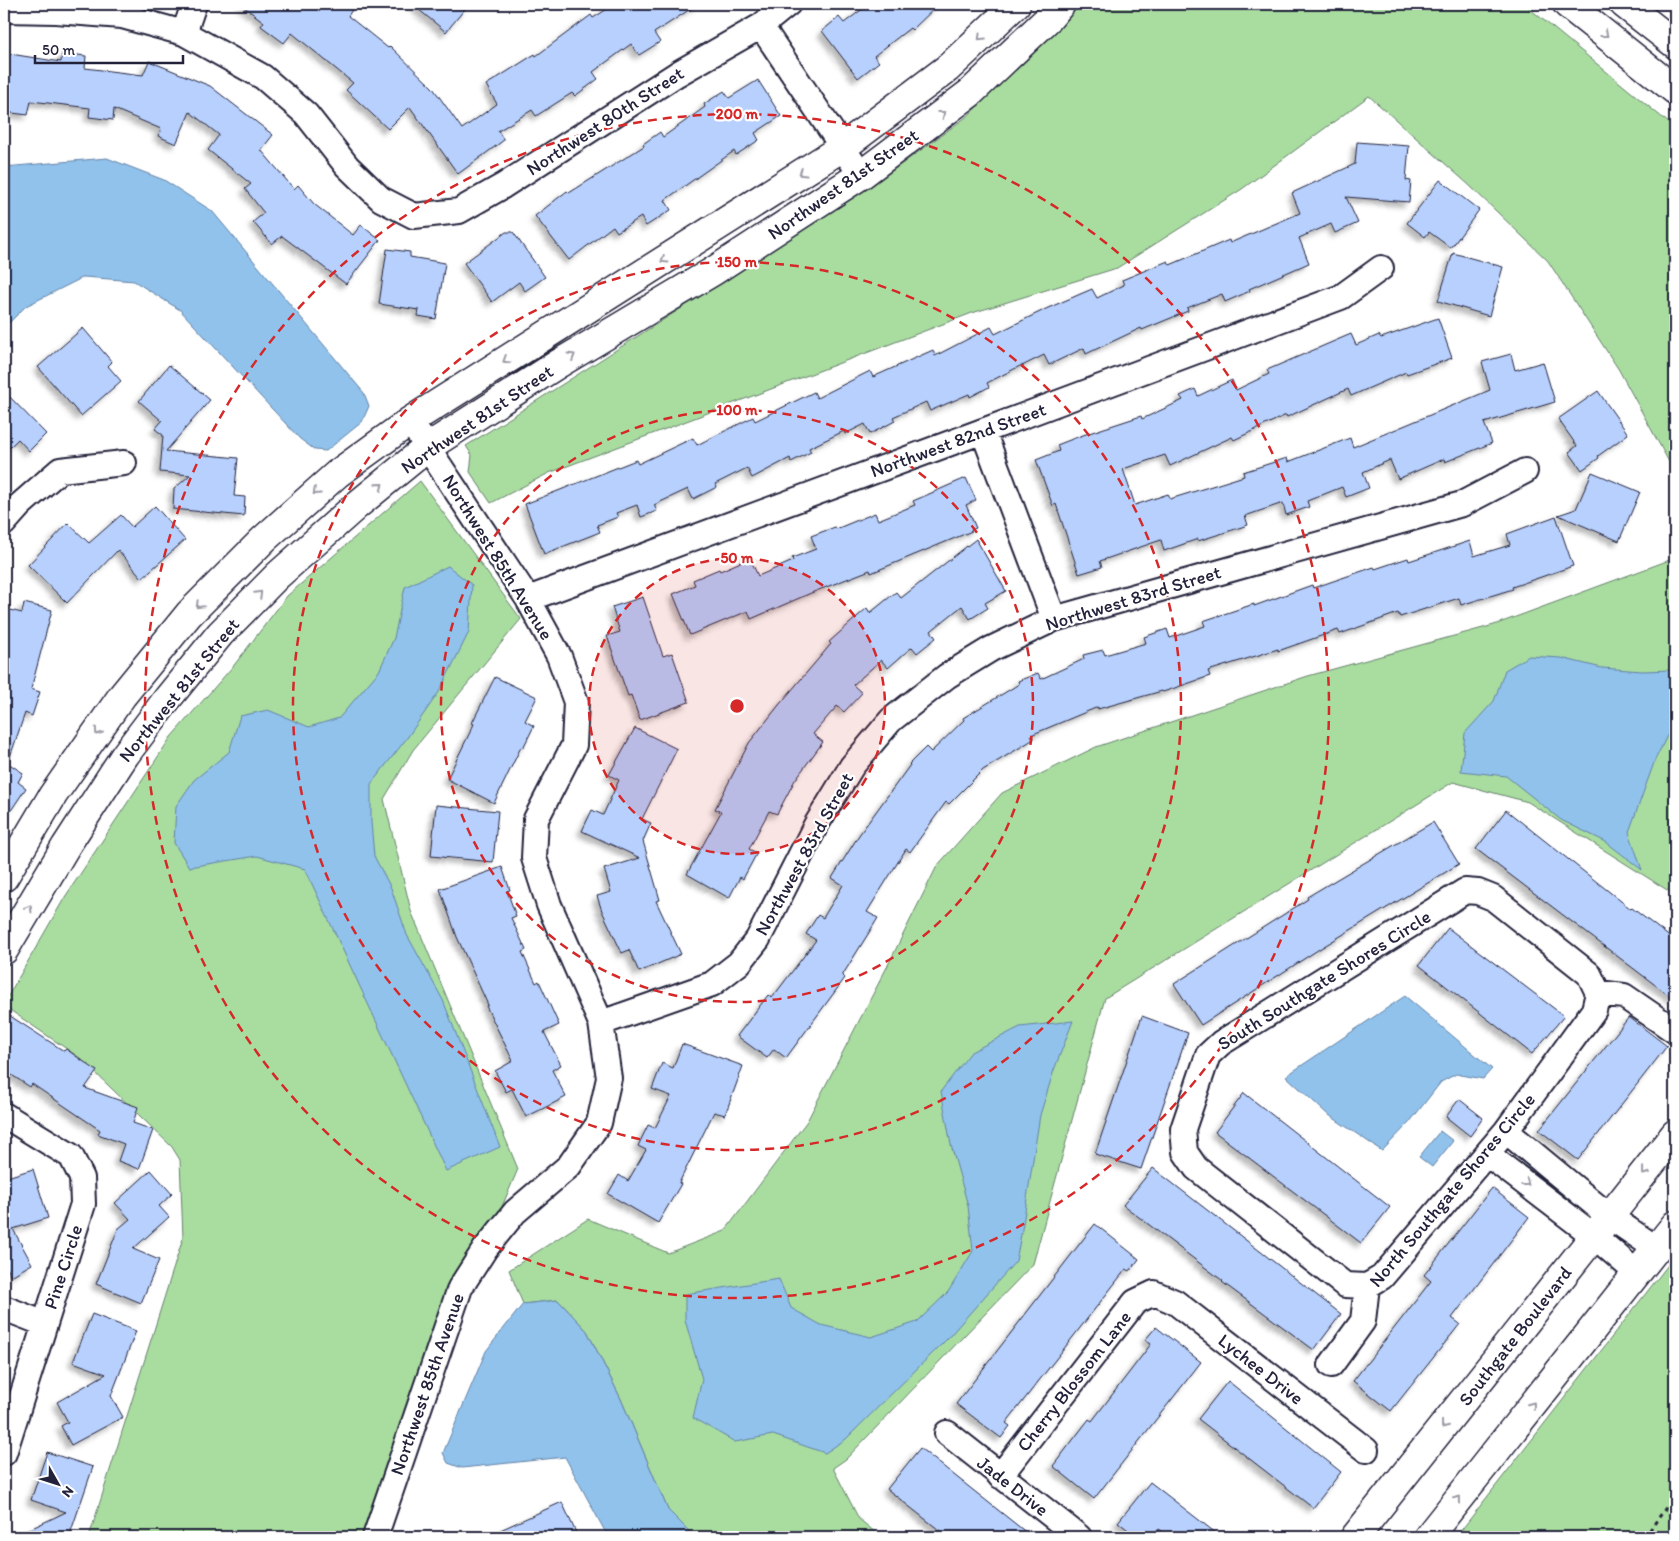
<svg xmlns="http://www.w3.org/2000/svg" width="1679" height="1541" font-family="Itim,sans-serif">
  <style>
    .green { fill: #a9dd9f; stroke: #66806d }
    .water { fill: #90c2ec; stroke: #6482a5 }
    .building { fill: #b7d0fe; stroke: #22223b; filter: url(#shadow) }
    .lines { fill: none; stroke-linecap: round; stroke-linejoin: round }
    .minor-casing { stroke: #22223b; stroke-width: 28 }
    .tertiary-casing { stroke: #22223b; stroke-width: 31 }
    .secondary-casing { stroke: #22223b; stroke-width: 31 }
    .path { stroke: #22223b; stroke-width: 3; stroke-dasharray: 4 4; stroke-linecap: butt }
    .minor { stroke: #fff; stroke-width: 24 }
    .tertiary { stroke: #fff; stroke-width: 28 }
    .secondary { stroke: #fff; stroke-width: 28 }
    .oneway { stroke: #9c9ca7 }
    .ring { fill: none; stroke: #d62828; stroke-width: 2.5; stroke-dasharray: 9 6 }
    .labels { text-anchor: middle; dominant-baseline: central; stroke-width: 4.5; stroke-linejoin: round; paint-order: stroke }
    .street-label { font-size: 19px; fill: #22223b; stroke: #fff }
    .centre { fill: #d62828; stroke: #fff; stroke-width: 2.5 }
    .ring-label { font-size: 15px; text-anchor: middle; font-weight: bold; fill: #d62828; stroke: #fff; stroke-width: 4.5; stroke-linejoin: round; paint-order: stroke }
  </style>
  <defs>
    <filter id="shadow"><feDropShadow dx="-4.5" dy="4.5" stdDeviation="2.5" flood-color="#0004"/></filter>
  </defs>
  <rect width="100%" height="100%" fill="#fff"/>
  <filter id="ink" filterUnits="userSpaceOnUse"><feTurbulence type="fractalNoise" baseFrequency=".02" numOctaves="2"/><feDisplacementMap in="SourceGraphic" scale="10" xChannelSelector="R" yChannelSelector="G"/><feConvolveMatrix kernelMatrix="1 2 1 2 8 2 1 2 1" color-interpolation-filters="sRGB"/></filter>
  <g filter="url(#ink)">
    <path class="green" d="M1071,4H1524L1675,128V473L1619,370L1548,261L1469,185L1369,96L1242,189L1117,268L972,313L549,473L491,503L470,472L472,455L466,446L866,190L969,115Z
      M420,481L521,619L413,750L384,799L411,911L518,1169L361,1537H89L183,1238L180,1160L172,1147L80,1058L4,1006V1003L65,897L171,737L235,664L287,596Z
      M1675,558V895L1528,802L1453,782L1105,998L1033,1264L846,1459L833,1468L859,1519L881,1537H695L668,1510L621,1399L587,1331L558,1300L523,1304L509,1270L588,1219L668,1253L725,1231L807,1121L886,969L937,866L1002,793L1096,747L1308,676L1494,625Z
      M1675,1256V1537H1456Z"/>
    <path class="water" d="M107,158L164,180L212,211L364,393L369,406L362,422L326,451L315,450L300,439L180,310L134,281L84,277L26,306L4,328V167Z
      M448,566L472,585L469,632L439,692L407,738L371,784V822L374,856L391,888L407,935L443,1000L500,1147L446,1171L305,869L257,856L189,867L174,843L176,806L194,780L229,752L240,716L268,710L309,727L339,718L379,671L394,638L405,587Z
      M1529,656L1561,658L1602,668L1642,671L1673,670L1675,673V720L1655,760L1629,832L1642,870L1606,842L1561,820L1506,776L1461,771L1465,733L1494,701L1505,670Z
      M1405,996L1492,1069L1483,1079L1456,1074L1441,1082L1409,1123L1382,1151L1326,1113L1286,1076Z
      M1073,1021L1054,1070L1040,1115L1023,1224L1016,1261L947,1339L846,1439L825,1453L773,1435L735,1442L693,1418L702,1379L685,1320V1294L779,1279L791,1308L821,1325L871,1337L917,1322L948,1292L973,1251L968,1206L951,1145L941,1091L971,1052L1020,1027Z
      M1440,1131L1453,1141L1432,1167L1419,1157Z
      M558,1300L587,1331L621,1399L668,1510L695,1537H608L565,1457L462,1468L448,1463L443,1453L486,1351L523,1304Z"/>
    <path class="building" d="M240,4H345L352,10L348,16L388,48L390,46L433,88L462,129L497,104L486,85L535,54L536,56L591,15L593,18L615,4H698L654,33L660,42L639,55L631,44L593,72L598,79L575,96L572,93L536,116L532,110L498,131L504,140L458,174L410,107L388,129L346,90L353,83L292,33L284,43L261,26L264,22Z
      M412,4H469L446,32Z
      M869,4H939L912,30L910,28L874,56L879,62L858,78L822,31L839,17L844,23Z
      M4,53L61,62L62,53L86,56L85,68L143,75L149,61L210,86L273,135L261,150L294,189L298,185L314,204L353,235L361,225L380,240L346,284L282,236L272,244L253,222L264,213L245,189L251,184L208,150L219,135L190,112L176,144L158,136L161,129L114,109L113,120L89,117L90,108L31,101L28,115L4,112Z
      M758,80L781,116L755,133L759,140L736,155L734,151L665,200L671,210L646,226L641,217L617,232L613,226L569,260L535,216L567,191L569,193L644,146L643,144L660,132L663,137L705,107L704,104L724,91L729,98Z
      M1357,142L1409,146L1406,180L1411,181L1409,202L1346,197L1358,223L1335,233L1331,224L1299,238L1309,263L1249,289L1250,291L1225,302L1222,294L1187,308L1188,311L1142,330L1141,328L1086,354L1084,348L1049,365L1044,355L1022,366V365L987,383L989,387L970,397L969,394L930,411L926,402L893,417L895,421L870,434L865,424L845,434L844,431L809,448L811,452L791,462L790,458L752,478L747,468L715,484L717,487L693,499L688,489L654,505L657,511L641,517L637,505L616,513L618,517L597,525L600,532L544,554L525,504L636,460L638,464L693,438L697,445L753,417L755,421L814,392L817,398L870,371L873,377L933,350L935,356L991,327L995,334L1048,308L1092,289L1097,298L1124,285L1122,280L1168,261L1170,265L1229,240L1230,243L1300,213L1292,193L1355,164Z
      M1440,180L1479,210L1451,248L1429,232L1425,237L1407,223Z
      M506,232H513L545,277L525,291L519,282L492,302L464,263Z
      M387,249L410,252V257L445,263L436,319L418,316L419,310L379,304Z
      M1453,253L1503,267L1489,316L1438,301Z
      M1438,318L1452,358L1407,374L1406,372L1351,396L1348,389L1287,417L1286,415L1234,440L1232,437L1170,466L1165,455L1123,469L1135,505L1168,494L1170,499L1244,476L1243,472L1287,458L1288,462L1350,438L1353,447L1490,390L1482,362L1511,354L1515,370L1543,362L1555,402L1484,423L1492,443L1445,462L1444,459L1398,479L1390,460L1363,472L1369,488L1346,497L1342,487L1307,501L1309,507L1286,515L1283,503L1245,516L1248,525L1198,541V539L1164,551L1161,540L1100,561L1102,567L1079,574L1056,504L1053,506L1036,460L1059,451L1057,445L1080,436L1141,416L1142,419L1183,400L1180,396L1195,389L1198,396L1232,380L1236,390L1269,374L1267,370L1351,334L1356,345L1379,335L1381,338Z
      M83,328L112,362L108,366L121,381L81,416L38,367Z
      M169,365L210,400L166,451L238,458L234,496L245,497L244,516L173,509L174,489L190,475L160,472L163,435L155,429L162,421L139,401Z
      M4,391L46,434L29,451L18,439L4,453Z
      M1598,391L1628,434L1598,456L1599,458L1582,470L1569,452L1577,446L1558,419Z
      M1592,472L1640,492L1619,541L1558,515L1576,509Z
      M966,478L976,500L966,505L976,528L971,530L972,531L871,573L870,570L811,593L751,619L748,611L690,635L673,594L695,585L693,580L719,569L720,571L750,558L758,576L793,561L792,558L816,549L811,536L835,527L836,529L875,513L878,520L915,505L913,501Z
      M155,506L185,540L142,578L118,550L67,603L28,565L68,523L89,543L121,515L132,527Z
      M1556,516L1573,566L1512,587L1513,589L1461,605L1459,598L1400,617L1398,613L1340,634L1338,630L1278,651V649L1208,671L1210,676L1163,692L1162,691L1098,709V707L1031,735L1034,739L983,770L949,804L946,802L910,852L906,849L867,912L878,918L842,976L845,978L786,1058L774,1049L767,1058L737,1036L768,995L772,998L816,940L806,934L818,915L823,918L843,885L832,878L859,835L910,765L909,764L926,747L931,752L964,720L963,718L1019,684L1018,681L1038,673L1041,679L1084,659L1083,655L1103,650L1105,655L1146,643L1144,637L1167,629L1170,638L1205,626L1203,621L1254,604V606L1312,585L1313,588L1374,567L1375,569L1408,558L1409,561L1470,541L1474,556L1510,545L1507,534Z
      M976,539L1006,591L985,603L988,608L970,619L962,606L931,631L936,638L917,653L912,647L888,668L881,660L853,685L862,693L844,712L837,706L813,734L823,742L795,780L777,814L769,811L749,849L757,853L743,879L740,877L729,898L687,874L721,812L715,809L749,743L779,705L831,644L829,642L867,608L870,613L896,592L901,598Z
      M643,597L663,656L672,653L689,702L640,720L631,695L628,696L607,636L620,632L612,607Z
      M24,603L52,610L31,689L40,692L32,716L25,713L8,763L23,773L18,782L26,788L4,821V618L6,609L22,613Z
      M495,677L537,697L525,721L534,726L523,748L521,747L494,803L447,779L474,724L472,723Z
      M635,728L677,749L642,819L651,823L643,841L660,900L656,901L681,954L639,972L629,950L622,953L602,911L597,896L611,892L604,869L640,858L582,831L592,810L603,815L619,780L609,775Z
      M436,805L498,811L493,862L431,856Z
      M1506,810L1631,909L1632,908L1675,941V1000L1476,849Z
      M1433,822L1459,864L1321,948L1201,1025L1174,984L1308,899L1307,897Z
      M502,867L510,890L507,891L516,916L511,918L526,950L522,952L536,983L539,981L559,1025L544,1032L561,1065L552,1070L566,1097L526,1117L512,1089L506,1092L495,1071L513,1061L486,1006L488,1005L457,937L440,889Z
      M1448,928L1564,1016L1532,1054L1419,965Z
      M4,1012L64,1051L66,1049L97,1071L85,1088L138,1107L133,1123L153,1130L139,1169L118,1161L124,1144L98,1134L100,1130L32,1084L30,1087L4,1070Z
      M1142,1016L1188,1033L1141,1169L1095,1154Z
      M1629,1017L1667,1046L1578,1160L1539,1130Z
      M682,1044L743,1066L725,1115L714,1112L679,1183L681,1184L658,1223L608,1194L619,1175L628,1181L646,1150L638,1146L648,1125L655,1128L671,1096L652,1089L662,1063L673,1068Z
      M1244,1093L1390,1207L1361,1243L1215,1132Z
      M1459,1099L1483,1118L1470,1136L1446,1117Z
      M1153,1168L1341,1314L1314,1350L1222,1282L1223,1281L1123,1205Z
      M33,1169L48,1218L13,1229L32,1264L11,1276L4,1262V1178Z
      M151,1170L172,1194L159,1206L169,1217L133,1249L159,1260L141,1303L96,1284L118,1229L130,1219L115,1203Z
      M1492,1188L1529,1217L1452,1318L1460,1324L1391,1411L1353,1381L1431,1281L1424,1275Z
      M1095,1224L1139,1259L1130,1271L1126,1269L1006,1423L1010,1426L1001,1438L956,1404Z
      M92,1314L136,1331L111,1396L123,1417L71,1445L61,1426L68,1422L57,1402L106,1374L73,1362Z
      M1156,1327L1201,1362L1094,1499L1053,1466L1089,1419L1092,1421L1151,1344L1145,1340Z
      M1228,1381L1341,1472L1313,1508L1198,1419Z
      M920,1448L1032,1537H948L887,1489Z
      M47,1452L93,1467L69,1537H13L66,1512L31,1500Z
      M1150,1482L1221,1537H1170L1159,1529L1153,1537H1137L1118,1522Z
      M562,1502L578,1537H485Z"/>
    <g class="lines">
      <g class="minor-casing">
        <path id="minor" d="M4,10L56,11L122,16L184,33L263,77L306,114L347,166L381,199L414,216L459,211L503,186L677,74L761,26L788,4
          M761,26L861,175
          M184,33L194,4
          M983,431L1054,619
          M4,523L20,505L60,470L124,463
          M528,599L983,431L1341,297L1381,268
          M601,1023L712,984L739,963L758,939L816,825L852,766L891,720L947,676L991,649L1054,619L1462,504L1525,471
          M4,1115L71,1156L82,1178L83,1204L4,1453
          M1506,1131L1610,1217L1657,1249
          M1487,1154L1594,1236L1637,1273
          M1367,1286L1345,1285L1196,1168L1185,1152L1183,1129L1208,1055L1221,1043L1465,891L1478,892L1493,898L1589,974L1598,993L1624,996L1675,1031
          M4,1308L45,1324
          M1331,1365L1363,1321L1367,1286L1382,1277L1506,1131L1594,1010L1598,993
          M947,1433L1079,1537
          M1000,1476L1135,1302L1154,1293L1175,1302L1366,1450
          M375,1537L460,1288L485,1249L515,1212L569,1166L599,1123L609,1078L601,1023L549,905L534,858L536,819L574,745L576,702L559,656L528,599L410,421"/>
      </g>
      <g class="tertiary-casing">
        <path id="tertiary" d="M4,877L53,795L122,696L189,614L264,539L337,474L410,421L843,147L948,68L1016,4
          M4,950L66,846L125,755L168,698L220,634L277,576L357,505L428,447L558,364L712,272L861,175L970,93L1050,17L1061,4"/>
      </g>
      <g class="secondary-casing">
        <path id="secondary" d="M1567,4L1675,90
          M1624,4L1675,44
          M1355,1537L1675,1134
          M1428,1537L1675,1225"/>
      </g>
      <path class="path" d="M1645,1537L1675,1495"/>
      <use href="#minor" class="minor"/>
      <use href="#tertiary" class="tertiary"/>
      <use href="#secondary" class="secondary"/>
    </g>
    <defs><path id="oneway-chevron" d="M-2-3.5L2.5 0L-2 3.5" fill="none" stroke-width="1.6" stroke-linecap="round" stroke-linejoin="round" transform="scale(1.25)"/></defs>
    <g class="oneway">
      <use href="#oneway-chevron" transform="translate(1605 34) rotate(38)"/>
      <use href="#oneway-chevron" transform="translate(981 37) rotate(137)"/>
      <use href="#oneway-chevron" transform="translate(942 114) rotate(-37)"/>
      <use href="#oneway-chevron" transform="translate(802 173) rotate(148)"/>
      <use href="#oneway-chevron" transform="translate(664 260) rotate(148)"/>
      <use href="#oneway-chevron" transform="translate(572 356) rotate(-31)"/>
      <use href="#oneway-chevron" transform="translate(506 360) rotate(148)"/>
      <use href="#oneway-chevron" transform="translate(380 486) rotate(-39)"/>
      <use href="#oneway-chevron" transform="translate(316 492) rotate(138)"/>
      <use href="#oneway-chevron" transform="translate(259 594) rotate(-45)"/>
      <use href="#oneway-chevron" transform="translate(199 605) rotate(135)"/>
      <use href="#oneway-chevron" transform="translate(98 732) rotate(125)"/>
      <use href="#oneway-chevron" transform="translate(29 908) rotate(-59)"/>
      <use href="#oneway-chevron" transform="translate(1645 1172) rotate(128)"/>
      <use href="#oneway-chevron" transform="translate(1526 1183) rotate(38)"/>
      <use href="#oneway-chevron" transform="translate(1532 1405) rotate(-52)"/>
      <use href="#oneway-chevron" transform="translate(1444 1425) rotate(128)"/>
      <use href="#oneway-chevron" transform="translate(1458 1499) rotate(-52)"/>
    </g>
  </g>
  <circle cx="737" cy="706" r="148" fill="#d62828" fill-opacity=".12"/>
  <g class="ring">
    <circle cx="737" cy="706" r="148"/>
    <circle cx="737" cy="706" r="296"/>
    <circle cx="737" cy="706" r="444"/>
    <circle cx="737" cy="706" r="592"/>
  </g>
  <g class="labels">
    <g class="street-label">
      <text transform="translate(605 121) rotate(-33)">Northwest 80th Street</text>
      <text transform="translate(843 184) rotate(-35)">Northwest 81st Street</text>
      <text transform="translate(477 419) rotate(-34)">Northwest 81st Street</text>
      <text transform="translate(958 440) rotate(-20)">Northwest 82nd Street</text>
      <text transform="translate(498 557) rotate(58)">Northwest 85th Avenue</text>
      <text transform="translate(1133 598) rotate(-17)">Northwest 83rd Street</text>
      <text transform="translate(179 690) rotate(-51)">Northwest 81st Street</text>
      <text transform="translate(804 854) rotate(-61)">Northwest 83rd Street</text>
      <text transform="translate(1324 980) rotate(-32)">South Southgate Shores Circle</text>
      <text transform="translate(1452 1190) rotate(-50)">North Southgate Shores Circle</text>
      <text transform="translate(63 1267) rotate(-72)">Pine Circle</text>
      <text transform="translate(1515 1336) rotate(-52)">Southgate Boulevard</text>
      <text transform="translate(1261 1369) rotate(38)">Lychee Drive</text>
      <text transform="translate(1074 1381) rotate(-52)">Cherry Blossom Lane</text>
      <text transform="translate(427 1384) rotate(-71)">Northwest 85th Avenue</text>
      <text transform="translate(1013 1486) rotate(38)">Jade Drive</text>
    </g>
  </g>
  <circle cx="737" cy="706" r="8" class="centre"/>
  <g class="ring-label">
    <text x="737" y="119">200 m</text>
    <text x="737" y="267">150 m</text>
    <text x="737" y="415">100 m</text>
    <text x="737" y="563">50 m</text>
  </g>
  <rect width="1679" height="1541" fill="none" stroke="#fff" stroke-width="20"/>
  <rect x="10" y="10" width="1659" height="1521" fill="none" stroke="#22223b" stroke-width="2" filter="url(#ink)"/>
  <g transform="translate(58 1484) rotate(129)" stroke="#ffffff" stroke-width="4" paint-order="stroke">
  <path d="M0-4L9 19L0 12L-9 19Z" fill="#22223b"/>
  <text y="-8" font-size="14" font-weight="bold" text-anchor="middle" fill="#22223b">N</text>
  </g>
  <path d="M35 55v8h148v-8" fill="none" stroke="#22223b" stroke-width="2.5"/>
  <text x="42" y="55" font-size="15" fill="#22223b" stroke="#ffffff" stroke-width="4" paint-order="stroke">50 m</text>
</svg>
